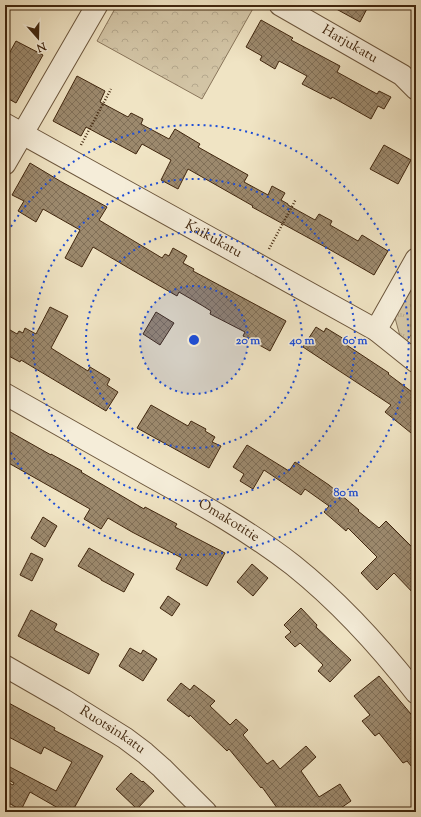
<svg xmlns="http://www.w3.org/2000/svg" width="421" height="817" font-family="'Sorts Mill Goudy',serif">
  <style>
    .grass { fill: url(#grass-tufts); stroke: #89755a }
    .forest { fill: url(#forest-crowns); stroke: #89755a }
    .building { fill: url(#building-cross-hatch); stroke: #40260e }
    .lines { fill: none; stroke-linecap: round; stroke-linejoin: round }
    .minor-casing { stroke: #6c563c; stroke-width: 23 }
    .path { stroke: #40260e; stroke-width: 2.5; stroke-dasharray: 1 2; stroke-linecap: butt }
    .minor { stroke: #f5edd9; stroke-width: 21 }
    .ring { fill: none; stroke: #1d4ed8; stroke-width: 2; stroke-dasharray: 2 4 }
    .labels { text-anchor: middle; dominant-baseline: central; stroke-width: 3; stroke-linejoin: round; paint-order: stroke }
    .street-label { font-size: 14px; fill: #40260e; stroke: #f5edd9 }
    .centre { fill: #1d4ed8; stroke: #f5edd9; stroke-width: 2 }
    .ring-label { font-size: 12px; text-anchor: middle; font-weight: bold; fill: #1d4ed8; stroke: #f5edd9; stroke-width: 3; stroke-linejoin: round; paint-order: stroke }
  </style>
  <defs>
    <pattern id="grass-tufts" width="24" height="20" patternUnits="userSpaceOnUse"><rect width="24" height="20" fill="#d2c4a5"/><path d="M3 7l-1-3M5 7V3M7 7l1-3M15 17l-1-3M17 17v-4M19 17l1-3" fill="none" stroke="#b5a88d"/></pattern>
    <pattern id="forest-crowns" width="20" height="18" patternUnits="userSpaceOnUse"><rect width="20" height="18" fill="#d2c4a5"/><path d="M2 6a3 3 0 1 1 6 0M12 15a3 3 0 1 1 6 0" fill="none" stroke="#b5a88d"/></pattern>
    <pattern id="building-cross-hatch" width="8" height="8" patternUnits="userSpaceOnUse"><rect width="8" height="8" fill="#9c896d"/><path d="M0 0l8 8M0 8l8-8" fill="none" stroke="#817058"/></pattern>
  </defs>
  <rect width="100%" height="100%" fill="#f0e4c4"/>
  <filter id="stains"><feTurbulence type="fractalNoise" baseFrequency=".005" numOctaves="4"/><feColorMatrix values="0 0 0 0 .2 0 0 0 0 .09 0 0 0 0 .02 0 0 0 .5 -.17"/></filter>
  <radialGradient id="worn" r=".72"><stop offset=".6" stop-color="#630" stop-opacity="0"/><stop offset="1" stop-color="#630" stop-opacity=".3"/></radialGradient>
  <path class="grass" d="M416,272V328L406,342L400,336L395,318Z"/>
  <path class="forest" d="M117,5H255L202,99L97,41Z"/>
  <path class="building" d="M329,5H369L360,22Z
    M261,20L293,38L291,40L340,66L337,72L377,94L379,91L391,97L384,109L378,106L371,119L332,97L331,99L302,84L307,76L279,61L275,69L260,60L262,56L246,47Z
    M16,41L43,55L16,103L5,97V61Z
    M77,76L105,91L100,102L128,117L131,113L143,119L141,124L169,139L175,129L200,144L198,147L248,175L244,182L268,195L272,186L285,193L281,200L288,204V205L315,220L319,214L332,221L330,225L358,241L362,235L388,251L374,275L327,248L252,207L253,206L188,169L178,189L161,180L171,160L142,144L136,154L86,127L81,136L53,121Z
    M384,145L411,160L398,184L370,169Z
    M30,163L60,181L107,207L99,220L162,258L165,254L169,256L173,248L187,256L183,263L194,269L193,271L286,321L270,351L243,336L245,332L210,314L211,311L203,306L179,292L177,296L132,270L93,247L82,267L65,258L80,230L43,209L36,222L18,211L24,201L12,195Z
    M50,307L68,316L51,348L88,371L90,367L110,379L107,385L118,392L106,411L21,360L20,362L5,354V327L17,334L19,331L23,333L25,328L36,334Z
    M156,312L174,323L160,345L143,334Z
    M316,327L324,332L326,328L344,339L342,342L389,373L388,374L416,395V437L385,412L391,405L303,347Z
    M151,405L188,426L191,421L206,429L205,431L215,437L212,442L221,446L209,468L137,428Z
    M5,429L51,455V454L82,471L81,472L144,509L145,507L177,524L175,527L225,553L207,586L176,569L182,558L132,532L108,518L101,529L84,519L90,509L5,461Z
    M247,445L289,471L295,462L329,485L359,510L358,511L379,528L386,521L416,551V596L394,573L377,590L361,573L377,557L348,528L346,531L324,512L329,506L305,489L301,495L264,470L253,489L240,481L244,474L233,467Z
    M43,517L57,526L45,547L31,538Z
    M89,548L134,574L124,592L101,580V579L78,566Z
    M31,553L43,559L32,581L20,575Z
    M252,564L268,578L253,596L237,582Z
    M168,596L180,604L172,616L160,608Z
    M301,608L317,625L316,627L351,660L330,682L318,671L323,665L300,643L295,647L285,637L291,632L284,625Z
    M31,610L57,624L54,630L99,654L89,674L18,636Z
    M130,648L141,654L143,650L157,659L143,681L119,666Z
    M379,676L416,720V772L407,761L403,763L379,733L375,736L362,721L370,715L354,696Z
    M181,683L190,690L194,685L215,701L210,706L230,725L236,719L248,730L243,735L267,764L273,760L280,769L306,746L316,757L301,771L319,797L340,784L351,801L335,812H280L262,787L261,788L229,749L227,751L190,715L189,717L167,700Z
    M5,701L55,728L54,730L103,756L72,812H65L30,792L21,810L5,801V781L13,785L14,783L5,778V772L8,766L56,791L72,762L44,747L41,754L5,735Z
    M131,773L142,782L143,781L154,791L137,809L116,789Z"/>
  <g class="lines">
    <g class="minor-casing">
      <g id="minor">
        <path id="s1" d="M280,5L402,75L416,89"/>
        <path id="s2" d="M5,124L376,330L416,362"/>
        <path d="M5,164L97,5"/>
        <path d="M376,330L416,259"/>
        <path id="s3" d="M5,394C54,422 103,449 152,477C201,504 249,531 293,565C338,601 381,648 416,693"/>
        <path id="s4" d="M5,666L64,700L125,738L145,753L162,768L206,812"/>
      </g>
    </g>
    <path class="path" d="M81,145L111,89
      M269,249L296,199"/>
    <use href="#minor" class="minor"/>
  </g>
  <circle cx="194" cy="340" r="54" fill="#1d4ed8" fill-opacity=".12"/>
  <g class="ring">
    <circle cx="194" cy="340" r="54"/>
    <circle cx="194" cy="340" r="108"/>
    <circle cx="194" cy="340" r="161"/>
    <path d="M5 237A215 215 0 1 1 5 443"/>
  </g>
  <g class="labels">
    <g class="street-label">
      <text stroke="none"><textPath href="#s1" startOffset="80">Harjukatu</textPath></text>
      <text stroke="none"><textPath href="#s2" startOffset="238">Kaikukatu</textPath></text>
      <text stroke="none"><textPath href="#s3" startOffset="257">Omakotitie</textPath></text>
      <text stroke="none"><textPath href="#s4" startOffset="125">Ruotsinkatu</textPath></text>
    </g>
  </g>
  <circle cx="194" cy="340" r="6" class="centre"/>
  <g class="ring-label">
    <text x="248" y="344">20 m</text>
    <text x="302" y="344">40 m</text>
    <text x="355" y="344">60 m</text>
    <text x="346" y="496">80 m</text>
  </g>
  <rect width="421" height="817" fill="none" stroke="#f0e4c4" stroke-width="20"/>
  <rect x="6" y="6" width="409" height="805" fill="none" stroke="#40260e" stroke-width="2"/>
  <rect x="10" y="10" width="401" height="797" fill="none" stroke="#40260e"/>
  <g transform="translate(38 38) rotate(160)" stroke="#f5edd9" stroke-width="3" paint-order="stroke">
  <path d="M0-3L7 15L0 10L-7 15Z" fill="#40260e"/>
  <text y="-6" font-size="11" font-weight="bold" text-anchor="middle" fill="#40260e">N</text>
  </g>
  <rect width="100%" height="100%" filter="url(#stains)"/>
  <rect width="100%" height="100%" fill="url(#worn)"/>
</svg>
